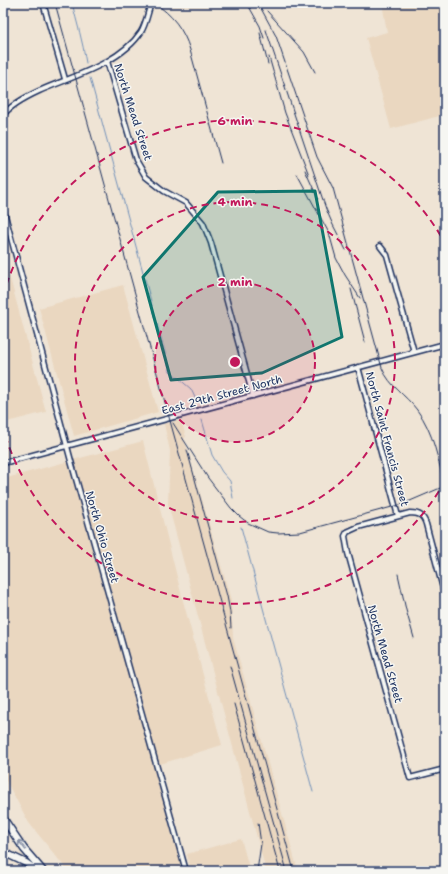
<svg xmlns="http://www.w3.org/2000/svg" width="448" height="874" font-family="'Shantell Sans',sans-serif">
  <style>
    .built { fill: #ead7c0 }
    .lines { fill: none; stroke-linecap: round; stroke-linejoin: round }
    .stream { stroke: #7391b9; stroke-width: 1 }
    .minor-casing { stroke: #1b2f5e; stroke-width: 7 }
    .highway-casing { stroke: #1b2f5e; stroke-width: 9 }
    .minor { stroke: #f6f6f2; stroke-width: 4 }
    .highway { stroke: #f6f6f2; stroke-width: 6 }
    .rail { stroke: #1b2f5e; stroke-width: 1 }
    .oneway { stroke: #8892a8 }
    .marked { fill: #0f766e; fill-opacity: 0.2; stroke: #0f766e; stroke-width: 3; stroke-linejoin: round }
    .ring { fill: none; stroke: #c2185b; stroke-width: 2; stroke-dasharray: 7 5 }
    .labels { text-anchor: middle; dominant-baseline: central; stroke-width: 3; stroke-linejoin: round; paint-order: stroke }
    .street-label { font-size: 11px; fill: #1b2f5e; stroke: #f6f6f2 }
    .centre { fill: #c2185b; stroke: #f6f6f2; stroke-width: 2 }
    .ring-label { font-size: 12px; text-anchor: middle; font-weight: bold; fill: #c2185b; stroke: #f6f6f2; stroke-width: 3; stroke-linejoin: round; paint-order: stroke }
  </style>
  <rect width="100%" height="100%" fill="#efe4d5"/>
  <filter id="ink" filterUnits="userSpaceOnUse"><feTurbulence type="fractalNoise" baseFrequency=".025" numOctaves="2"/><feDisplacementMap in="SourceGraphic" scale="8" xChannelSelector="R" yChannelSelector="G"/><feConvolveMatrix kernelMatrix="1 2 1 2 8 2 1 2 1" color-interpolation-filters="sRGB"/></filter>
  <g filter="url(#ink)">
    <path class="built" d="M382,3H445V116L443,115L391,129L366,38L387,32Z
      M3,252L46,412L3,423Z
      M123,285L158,412L74,436L39,308Z
      M181,420L186,437L184,438L231,600L233,638L298,871H266L168,504L170,451L164,424Z
      M143,441L182,597L222,745L157,765L186,871H68L29,823L3,775V479Z
      M241,839L250,871H191L187,854Z"/>
    <g class="lines">
      <path class="stream" d="M72,3C77,23 83,42 86,63
        M90,78L170,371L191,389L197,402
        M202,420L212,455L222,472L230,481L233,498
        M241,527L313,792"/>
      <g class="minor-casing">
        <path id="minor" d="M43,3L65,79
          M107,61L136,160L146,177L164,191L186,203L203,223L211,243L253,396
          M3,115C12,104 26,97 39,91C71,77 121,63 141,32C146,24 148,12 151,3
          M3,208L71,461L186,871
          M380,246L387,255L414,352
          M358,367L398,516
          M3,463L445,344
          M445,596L426,524C423,515 419,513 410,513L358,527L347,532L345,536L348,553L410,778L445,769"/>
      </g>
      <g class="highway-casing">
        <path id="highway" d="M3,818L24,849L43,871
          M3,852L26,863L37,871"/>
      </g>
      <use href="#minor" class="minor"/>
      <use href="#highway" class="highway"/>
      <path class="rail" d="M55,3L294,871
        M154,3C172,14 184,30 190,50L221,163
        M247,3L260,26L264,38
        M258,3L276,36L317,157L333,188L382,368C390,387 405,394 417,410C434,432 438,461 445,487
        M267,11L304,52L315,72
        M266,30L326,209L333,225L346,250
        M260,33L268,64
        M269,57L285,113L309,175
        M305,170L318,199
        M297,174L329,233L336,258L345,275L360,298
        M351,289L365,342
        M173,423L208,478L231,508L239,516L248,523L268,532L278,533L300,532L403,504L445,486
        M187,450L227,596L230,612L231,628
        M398,574L406,610L414,638
        M230,666L287,871
        M234,704L280,871
        M257,871L261,844L258,823"/>
    </g>
    <defs><path id="oneway-shaft" d="M-6 0H5M1.5-3L5.5 0L1.5 3" fill="none" stroke-width="1.6" stroke-linecap="round" stroke-linejoin="round"/></defs>
    <use class="oneway" href="#oneway-shaft" transform="translate(22 845) rotate(-126)"/>
  </g>
  <path class="marked" d="M315,191L342,337L262,373L171,380L143,277L218,192Z"/>
  <circle cx="235" cy="362" r="80" fill="#c2185b" fill-opacity=".12"/>
  <g class="ring">
    <circle cx="235" cy="362" r="80"/>
    <circle cx="235" cy="362" r="160"/>
    <path d="M445 481A241 241 0 0 1 3 428M3 296A241 241 0 0 1 445 243"/>
  </g>
  <g class="labels">
    <g class="street-label">
      <text transform="translate(133 112) rotate(72)">North Mead Street</text>
      <text transform="translate(222 395) rotate(-15)">East 29th Street North</text>
      <text transform="translate(387 439) rotate(75)">North Saint Francis Street</text>
      <text transform="translate(102 537) rotate(74)">North Ohio Street</text>
      <text transform="translate(385 654) rotate(74)">North Mead Street</text>
    </g>
  </g>
  <circle cx="235" cy="362" r="6" class="centre"/>
  <g class="ring-label">
    <text x="235" y="125">6 min</text>
    <text x="235" y="206">4 min</text>
    <text x="235" y="286">2 min</text>
  </g>
  <rect width="448" height="874" fill="none" stroke="#f6f6f2" stroke-width="16"/>
  <rect x="8" y="8" width="432" height="858" fill="none" stroke="#1b2f5e" stroke-width="1.5" filter="url(#ink)"/>
</svg>
